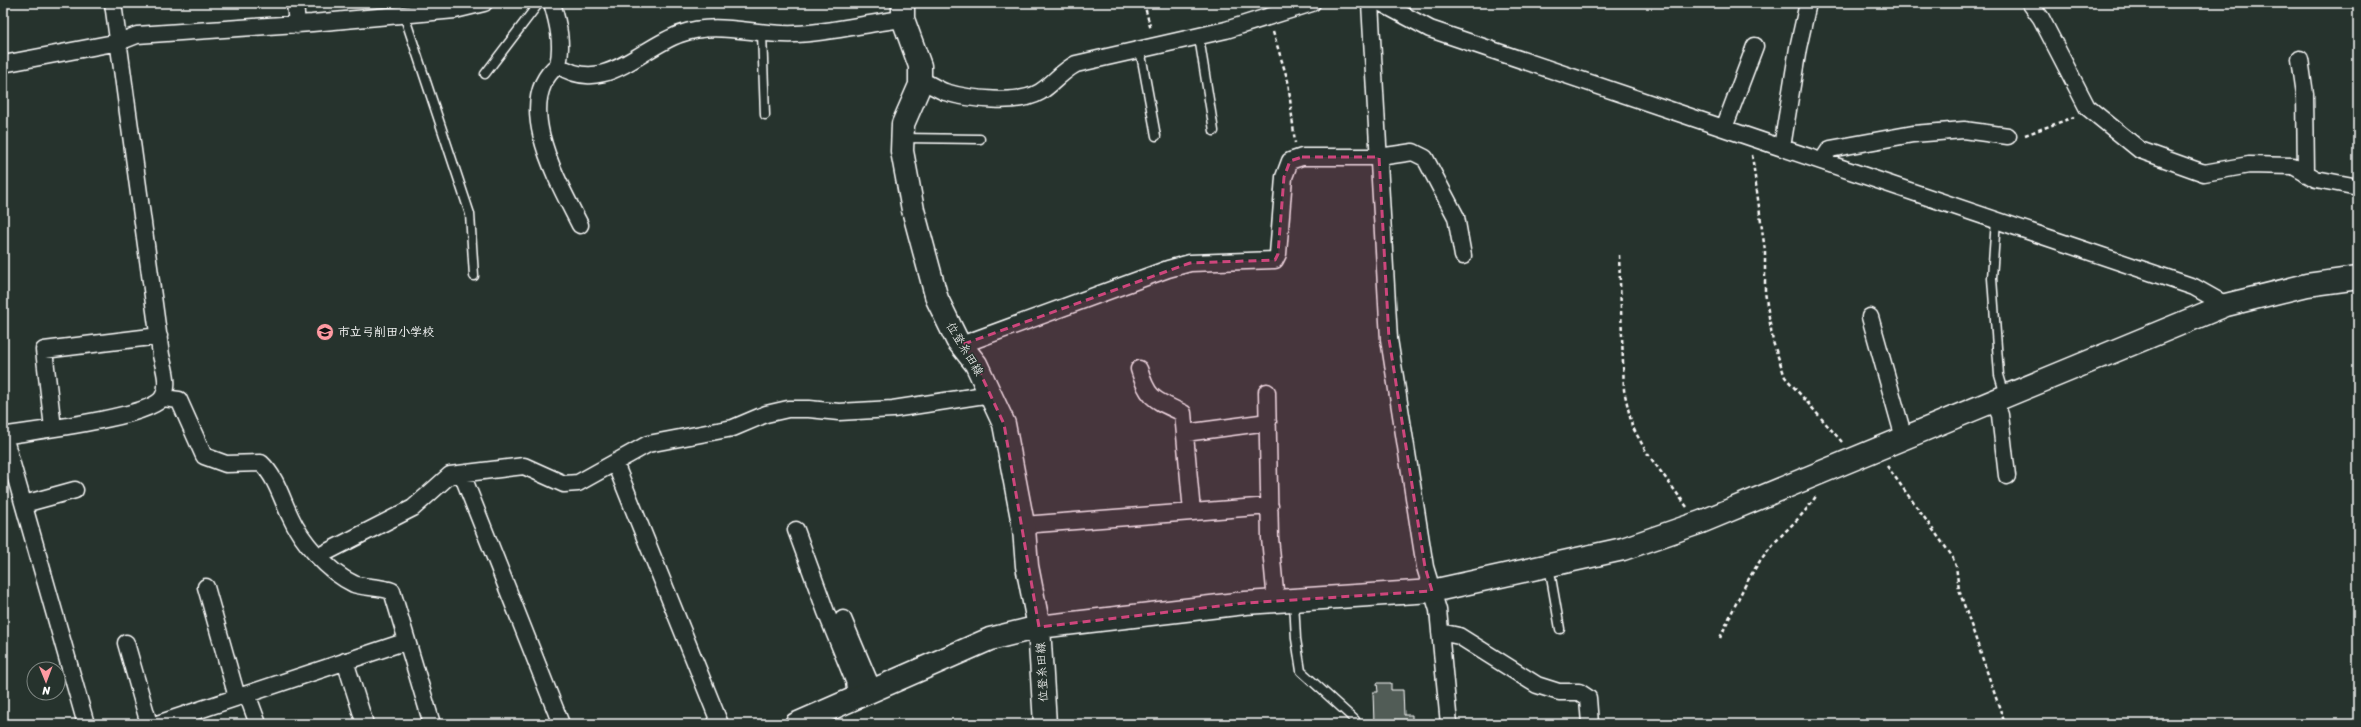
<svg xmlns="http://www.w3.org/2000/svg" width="2361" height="727" font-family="Sriracha,'Klee One',sans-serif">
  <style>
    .building { fill: #515c57; stroke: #fff }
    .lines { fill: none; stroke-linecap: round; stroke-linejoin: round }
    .lane-casing { stroke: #fff; stroke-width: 11 }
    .street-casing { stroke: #fff; stroke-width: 19 }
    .secondary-casing { stroke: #fff; stroke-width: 25 }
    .path { stroke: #fff; stroke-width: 2.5; stroke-dasharray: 4 3; stroke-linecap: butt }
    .lane { stroke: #26332d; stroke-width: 8 }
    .street { stroke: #26332d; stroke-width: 16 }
    .secondary { stroke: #26332d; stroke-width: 22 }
    .marked { fill: #ce467c; fill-opacity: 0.2; stroke: #ce467c; stroke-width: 3; stroke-dasharray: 8 5; stroke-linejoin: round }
    .labels { text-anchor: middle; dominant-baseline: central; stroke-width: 3; stroke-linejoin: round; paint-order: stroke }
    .poi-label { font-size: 12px; font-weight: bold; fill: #fff; stroke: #26332d; text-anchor: start }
    .street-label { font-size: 12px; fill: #fff; stroke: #26332d }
  </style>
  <rect width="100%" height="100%" fill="#26332d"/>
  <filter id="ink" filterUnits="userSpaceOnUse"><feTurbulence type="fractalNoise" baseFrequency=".025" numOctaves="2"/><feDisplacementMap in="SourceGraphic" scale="8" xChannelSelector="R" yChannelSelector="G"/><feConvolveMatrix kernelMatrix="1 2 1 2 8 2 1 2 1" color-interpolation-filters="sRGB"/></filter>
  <g filter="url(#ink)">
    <path class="building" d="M1377,683H1391V690H1403L1404,715H1412V724H1374L1373,692H1378Z"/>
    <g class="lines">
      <g class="lane-casing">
        <path id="lane" d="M404,15L470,214L474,276
          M762,33L765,115
          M1199,37L1214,131
          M1140,49L1156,136
          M485,74L539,3
          M903,138L980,139
          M1996,220L1992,278L1999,375L2005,395
          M1549,566L1560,629
          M1294,601L1296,639L1301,671L1355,720V724"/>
      </g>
      <g class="street-casing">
        <path id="street" d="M295,3L297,25
          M552,3C558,23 563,44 558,65C603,96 640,48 680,34C718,20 756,36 795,34C831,33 867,23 903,19
          M1370,3L1389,339L1425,567L1438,610L1449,724
          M1381,3L1430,29L2194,287L2226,305
          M2030,3L2041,18L2087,107L2140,150L2204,173L2249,165L2293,166L2316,179L2358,187
          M2300,59L2305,94L2306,174
          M3,64L119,42L137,35L312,23L455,10L484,3
          M558,65C511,102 559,183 580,225
          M920,80C928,83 937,89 945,92C968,99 1019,105 1040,92C1053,84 1062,71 1076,64L1226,30L1312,3
          M1724,128L1755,46
          M1782,147L1798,48L1808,3
          M1822,161L1830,149L1913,134L1964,130L2008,136
          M1870,317L1904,438
          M961,345L1168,269L1190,263L1275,260L1278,254L1284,177L1290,161L1302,157H1379L1413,152L1425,158L1456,217L1463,256
          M1139,369C1148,400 1155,400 1183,413L1192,512
          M1267,392L1270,538L1276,601
          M163,398L179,400L204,456L226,464L261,463C276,477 281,497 290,516C301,541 328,572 354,584C360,587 382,587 392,591L432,724
          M1994,401L2000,415L2007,476
          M53,428L44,350L159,336
          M1185,433L1268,422
          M3,436C30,431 151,418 163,397C170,385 164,368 161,355L113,3
          M4,436L86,724
          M615,463L720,724
          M462,474L561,724
          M24,504L75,490
          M1023,525L1270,506
          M796,530L826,612L854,681L856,697
          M319,556L413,508L450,475L524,466L564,484L578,483L648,444L733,428L766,414L788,409H809L839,412L893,409L991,394
          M206,587L237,697
          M843,619L873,690
          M1440,632L1459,636L1537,685L1559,692H1579L1588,698L1590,724
          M126,643L149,724
          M345,661L365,724
          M247,694L258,724
          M157,724L407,641"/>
      </g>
      <g class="secondary-casing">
        <path id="secondary" d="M903,3V19L920,66V85L903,124L902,151L913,210L937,299L957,340L976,364L1004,424L1024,529L1027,566L1039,627L1045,724
          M796,724L990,639L1039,627L1245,603L1432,591L1623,549L1701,522L2226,305L2307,285L2358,278"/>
      </g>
      <path class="path" d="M1144,3L1151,30
        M1273,32L1288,81L1295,143
        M2025,135L2074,117
        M1752,155L1765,251V292L1773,342L1785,377L1842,442
        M1619,255L1624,390L1632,426L1647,453L1687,507
        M1887,466L1952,556L1956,566L1959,590L2005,724
        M1720,638C1734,608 1747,576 1769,549C1784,531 1803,517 1816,496"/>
      <use href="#lane" class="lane"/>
      <use href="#street" class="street"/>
      <use href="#secondary" class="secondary"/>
    </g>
  </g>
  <path class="marked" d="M1302,157H1379L1389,339L1425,567L1432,591L1245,603L1039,627L1004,424L976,364L961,345L1190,263L1275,260L1278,254L1284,177L1290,161Z"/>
  <defs>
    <g id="school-disc" transform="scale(0.9)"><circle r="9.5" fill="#ff9aa2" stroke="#26332d"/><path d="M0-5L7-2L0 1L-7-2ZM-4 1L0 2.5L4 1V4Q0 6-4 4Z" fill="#111"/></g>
  </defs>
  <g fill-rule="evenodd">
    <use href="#school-disc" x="325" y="332"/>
  </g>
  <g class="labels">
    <g class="poi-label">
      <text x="338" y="332">市立弓削田小学校</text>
    </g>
    <g class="street-label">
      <text transform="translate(965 349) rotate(59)">位登糸田線</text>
      <text transform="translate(1042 672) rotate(-93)">位登糸田線</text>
    </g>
  </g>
  <rect width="2361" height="727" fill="none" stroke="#26332d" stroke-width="16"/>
  <rect x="8" y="8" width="2345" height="711" fill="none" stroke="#fff" stroke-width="1.5" filter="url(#ink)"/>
  <g transform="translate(46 681) rotate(179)"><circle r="19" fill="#26332d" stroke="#7d8581"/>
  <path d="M0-3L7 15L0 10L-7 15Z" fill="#ff9aa2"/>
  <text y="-6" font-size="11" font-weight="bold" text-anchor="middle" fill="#ffffff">N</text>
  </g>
</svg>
